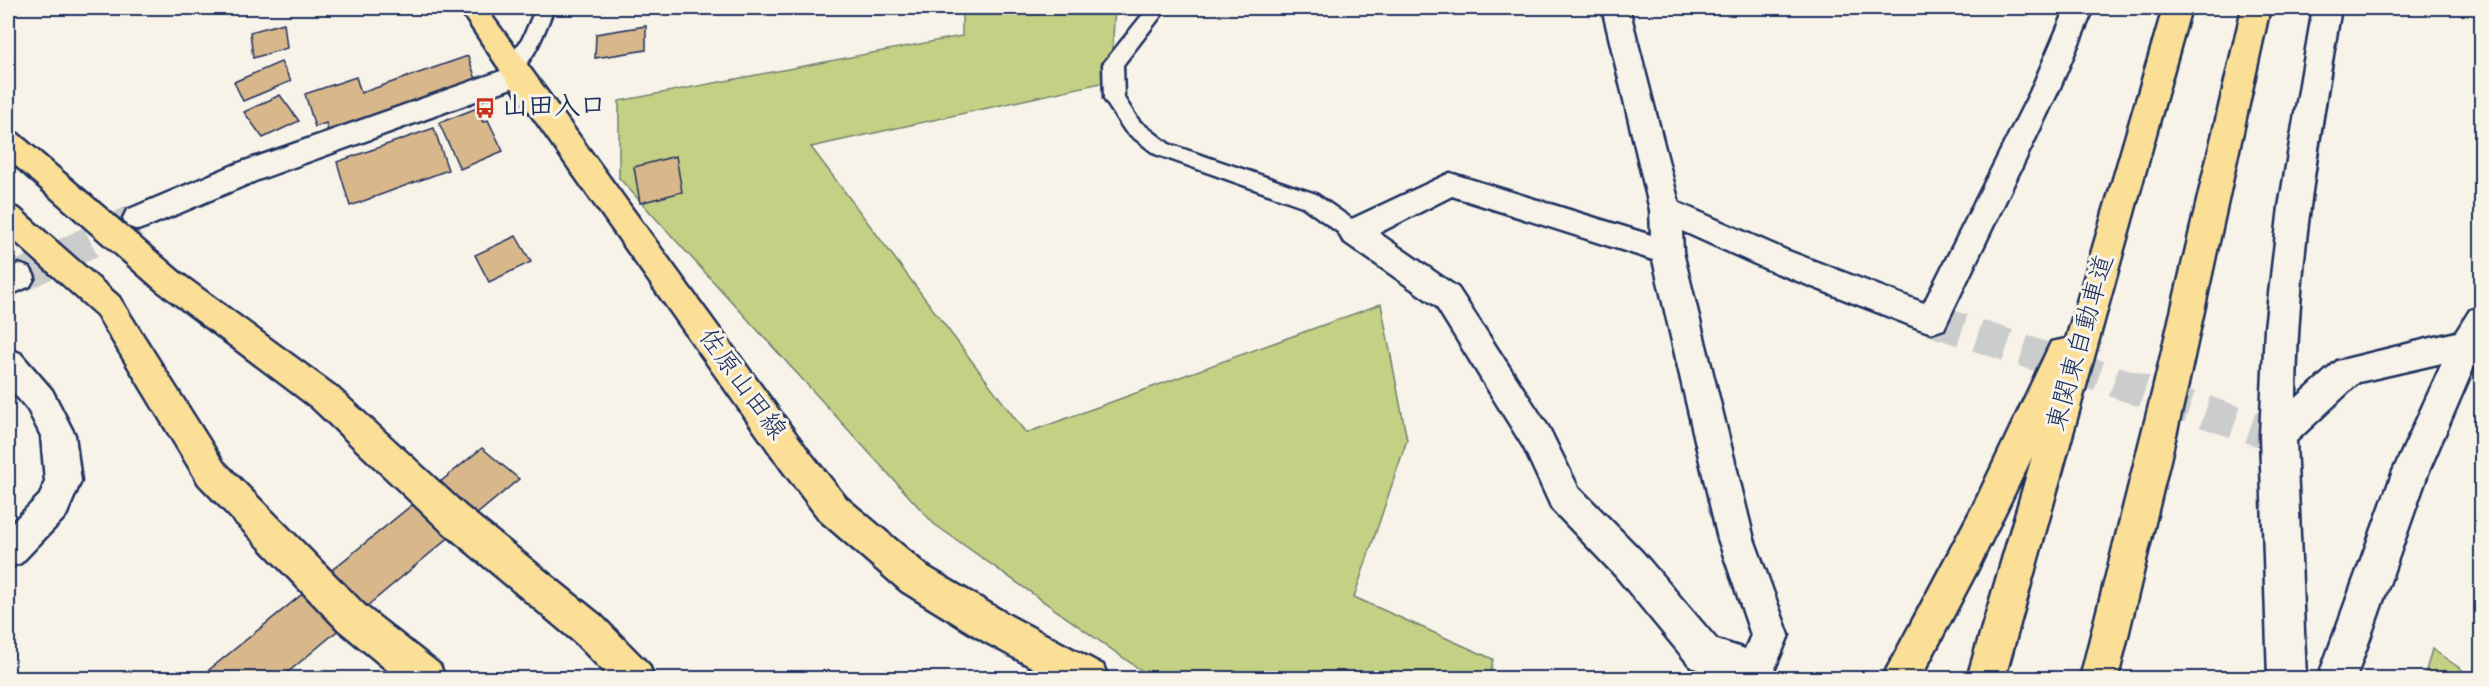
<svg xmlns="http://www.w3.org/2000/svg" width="2489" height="686" font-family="'Indie Flower','Klee One',sans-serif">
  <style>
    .green { fill: #c4d083; stroke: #708070; stroke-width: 1.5 }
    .building { fill: #d8b78b; stroke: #1b2f5e; stroke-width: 1.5 }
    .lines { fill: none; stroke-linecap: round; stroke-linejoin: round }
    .minor-tunnel { stroke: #cbcccc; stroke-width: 32; stroke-dasharray: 32 16; stroke-linecap: butt }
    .service-casing { stroke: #1b2f5e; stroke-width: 5 }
    .minor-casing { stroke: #1b2f5e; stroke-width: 5 }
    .primary-casing { stroke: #1b2f5e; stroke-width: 5 }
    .motorway-casing { stroke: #1b2f5e; stroke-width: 5 }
    .service { fill: #f7f3e8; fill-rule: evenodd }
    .minor { fill: #f7f3e8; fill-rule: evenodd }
    .primary { fill: #fbdf96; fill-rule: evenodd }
    .motorway { fill: #fbdf96; fill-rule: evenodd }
    .labels { text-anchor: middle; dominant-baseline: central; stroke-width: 6; stroke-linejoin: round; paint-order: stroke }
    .poi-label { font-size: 26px; font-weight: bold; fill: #1b2f5e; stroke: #f7f3e8; text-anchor: start }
    .street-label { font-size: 26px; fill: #1b2f5e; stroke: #f7f3e8 }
  </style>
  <rect width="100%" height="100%" fill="#f7f3e8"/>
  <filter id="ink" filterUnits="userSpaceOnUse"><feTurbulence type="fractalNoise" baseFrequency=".0167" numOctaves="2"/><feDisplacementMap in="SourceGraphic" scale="12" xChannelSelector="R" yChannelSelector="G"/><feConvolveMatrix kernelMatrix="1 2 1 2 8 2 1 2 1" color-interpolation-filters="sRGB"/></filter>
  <g filter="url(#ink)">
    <path class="green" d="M962,8H1115L1110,81L811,147L1026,433L1381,304L1407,440L1354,597L1493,659L1490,678H1152L934,524L619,178V101L962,36Z
      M2432,649L2474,678H2424Z"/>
    <path class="building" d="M284,23L287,48L253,58L250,32Z
      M646,26V50L595,58L596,34Z
      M468,56L476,79L328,132L326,123L315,127L305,94L356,77L361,93Z
      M281,62L291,81L243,101L234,82Z
      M280,95L299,121L263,138L244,112Z
      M477,108L483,122L488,120L503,151L460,169L439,123Z
      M434,128L448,170L350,206L337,162Z
      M676,156L682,192L640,203L634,167Z
      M516,236L531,262L489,282L475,255Z
      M482,448L519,479L281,678H199Z"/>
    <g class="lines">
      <path class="minor-tunnel" d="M19,277L138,218
        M1932,320L2277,436"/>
      <g class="service-casing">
        <path id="service" d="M536,8H554C547,25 535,60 520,70C516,73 510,71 506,70L503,65L522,40Z
          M1148,8H1167L1123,65L1124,98L1139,121L1169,144L1316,194L1362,226L1365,232L1362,238L1354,240L1346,238L1302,206L1155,154L1125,131L1104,99L1103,64Z"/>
      </g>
      <g class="minor-casing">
        <path id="minor" d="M1602,8H1629L1679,203L1786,250L1924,303L2030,92L2066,8H2094L2058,92L1944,329L1932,333L1920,329L1764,268L1682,231L1683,252L1754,539L1789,635L1771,678H1725L1691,667L1616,576L1552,509L1524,448L1436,306L1343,241L1338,232L1343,223L1450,173L1651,235L1650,210ZM1452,196L1653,260L1718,539L1751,635L1745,649L1717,640L1642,552L1578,487L1549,428L1458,288L1379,233Z
          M2313,8H2341C2319,138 2297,266 2296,398L2337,361L2456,332L2470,310L2482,306V348L2429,471L2356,678H2318L2393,471L2442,363L2359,382L2296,441L2306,678H2268L2260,436L2265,328L2279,207Z
          M518,65L528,68L532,75L528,82L258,180L149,226L138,230L127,226L123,218L127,210L236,164Z
          M19,264L30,268L35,277L30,286L8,296V268Z
          M8,349L20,353L52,390L75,435L81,481L66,516L21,563L8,568V527L40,495L45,481L41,436L28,410L8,386Z"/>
      </g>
      <g class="primary-casing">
        <path id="primary" d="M459,8H486L807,449L846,498L928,567L1011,616L1103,665L1108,678H1052L985,642L902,591L820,520L783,471L508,82Z"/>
      </g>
      <g class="motorway-casing">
        <path id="motorway" d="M2163,8H2191L2005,678H1967L2032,457L1978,569L1921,678H1882L1973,506L2051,342L2066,339Z
          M2242,8H2270L2187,389L2118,678H2080L2153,389Z
          M8,131L18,134L179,272L336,387L466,507L601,616L649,665L654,678H610L575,642L440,529L312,407L157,290L8,159Z
          M8,205L19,209L119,297L223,462L365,606L440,665L445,678H397L339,630L199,484L97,315L8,235Z"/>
      </g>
      <use href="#service" class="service"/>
      <use href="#minor" class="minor"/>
      <use href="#primary" class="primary"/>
      <use href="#motorway" class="motorway"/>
    </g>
  </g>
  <defs>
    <g id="bus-bare" transform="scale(1.62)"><path d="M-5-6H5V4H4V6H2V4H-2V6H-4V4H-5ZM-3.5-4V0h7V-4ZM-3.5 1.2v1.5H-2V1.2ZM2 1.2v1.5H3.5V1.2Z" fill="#c8321e" stroke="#f7f3e8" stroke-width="2.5" paint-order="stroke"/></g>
  </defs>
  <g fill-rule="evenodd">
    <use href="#bus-bare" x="485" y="108"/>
  </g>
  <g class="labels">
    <g class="poi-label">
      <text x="502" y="108">山田入口</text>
    </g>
    <g class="street-label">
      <text transform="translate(2082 343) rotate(-74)">東関東自動車道</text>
      <text transform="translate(741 385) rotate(54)">佐原山田線</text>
    </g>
  </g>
  <rect width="2489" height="686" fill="none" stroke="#f7f3e8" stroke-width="30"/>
  <rect x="15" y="15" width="2459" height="656" fill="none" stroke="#1b2f5e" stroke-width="2" filter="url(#ink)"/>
</svg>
